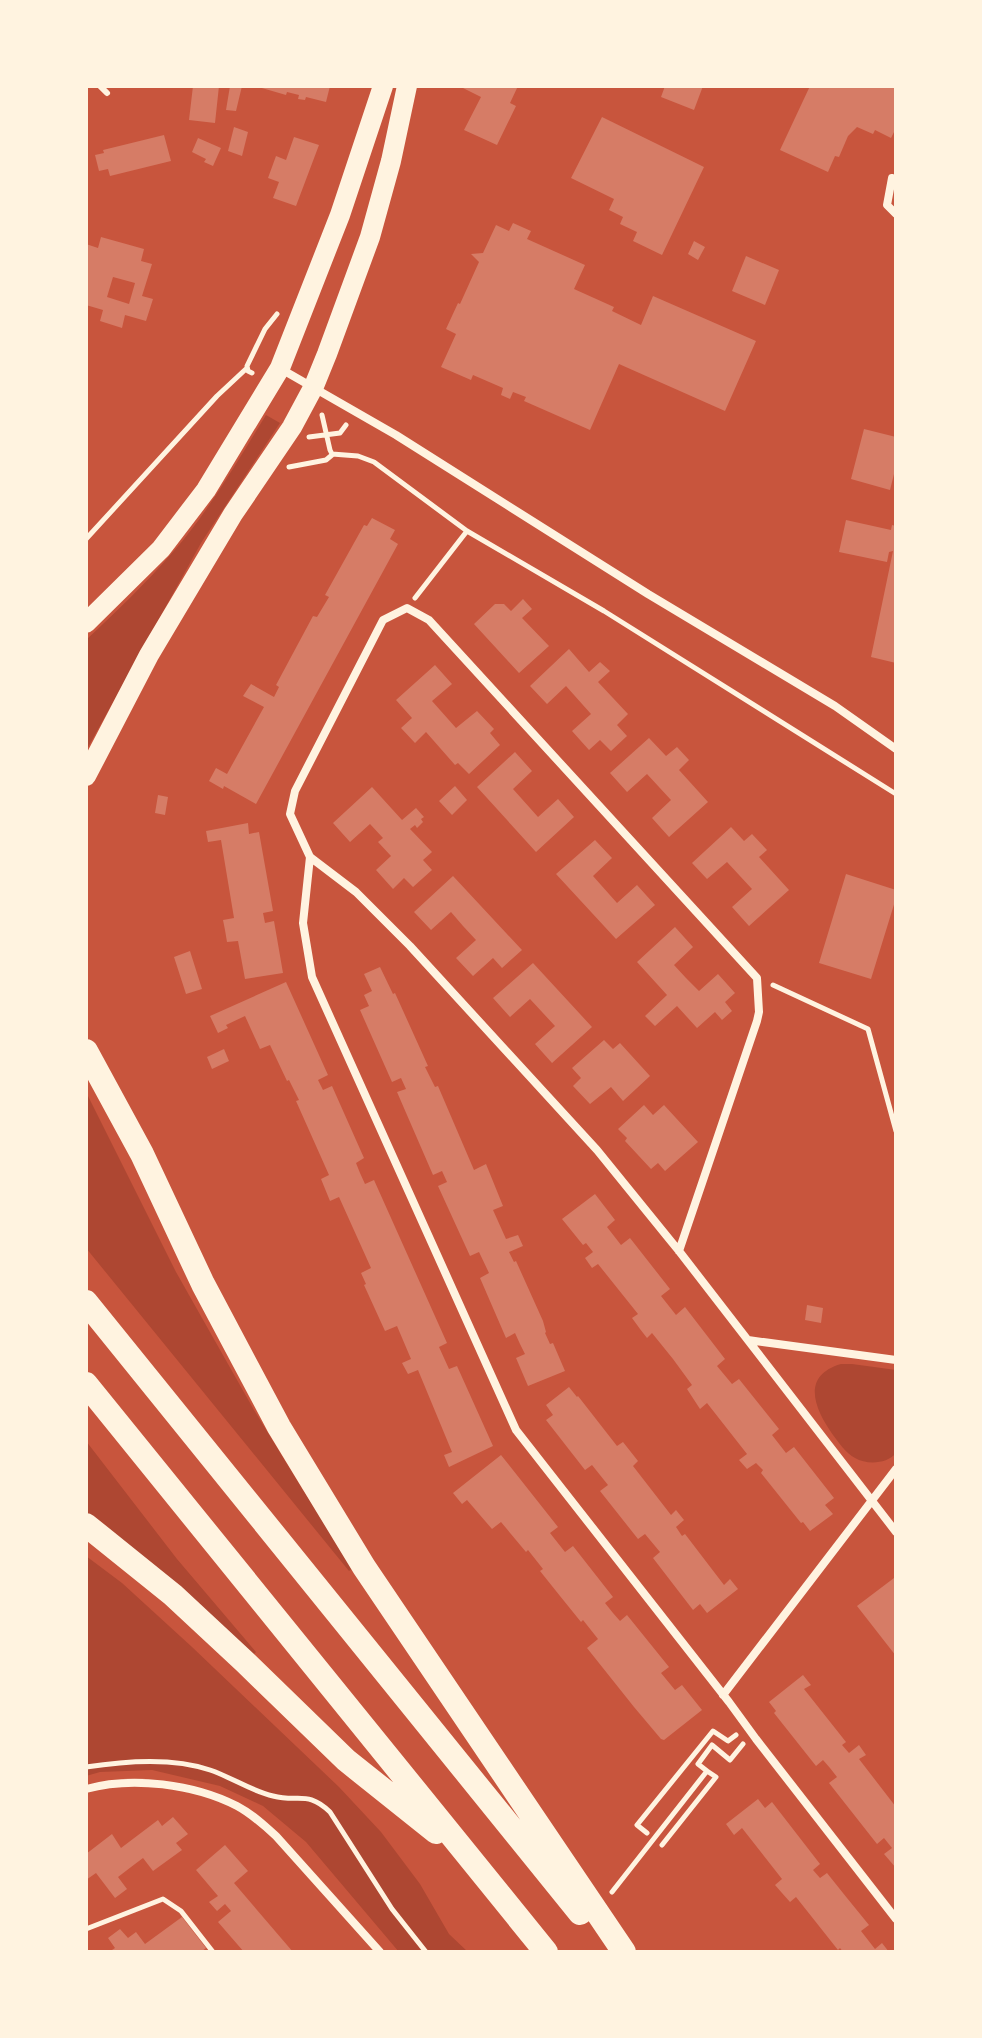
<svg xmlns="http://www.w3.org/2000/svg" width="982" height="2038" font-family="'Fira Sans Condensed',sans-serif">
  <style>
    .green { fill: #ae4732 }
    .building { fill: #d67c66; fill-rule: evenodd }
    .lines { fill: none; stroke-linecap: round; stroke-linejoin: round }
    .path { stroke: #fff3e0; stroke-width: 5 }
    .service { stroke: #fff3e0; stroke-width: 6 }
    .minor { stroke: #fff3e0; stroke-width: 8 }
    .primary { stroke: #fff3e0; stroke-width: 20 }
    .motorway { stroke: #fff3e0; stroke-width: 24 }
  </style>
  <rect width="100%" height="100%" fill="#c8553d"/>
  <path class="green" d="M266,415L280,423L201,543L86,751V640C116,612 146,583 173,552C209,511 237,462 266,415Z
    M86,1092L176,1272L254,1410L303,1490L355,1567L349,1571L86,1248Z
    M841,1364H852L896,1370V1453C887,1464 867,1465 855,1458C846,1453 839,1443 833,1435C815,1410 800,1376 841,1364Z
    M86,1441L177,1559L256,1652L252,1656L86,1512Z
    M86,1556L122,1583L192,1647L339,1787L381,1832L420,1884L449,1934L468,1952H399L306,1842L263,1806L220,1786L152,1770L100,1772L86,1776Z"/>
  <path class="building" d="M193,86H219L215,123L189,120Z
    M230,86H242L236,111L226,110Z
    M255,86H330L326,102L306,97L305,100L298,99L299,95L287,92L286,95Z
    M459,86H518L510,103L516,106L497,145L464,130L481,97Z
    M665,86H703L694,110L661,97Z
    M810,86H896V128L891,138L875,130L873,134L857,127L848,136L839,157L835,156L828,172L780,150Z
    M602,117L704,167L662,255L633,241L637,232L620,224L623,217L609,210L614,199L571,178Z
    M234,127L248,132L242,156L228,151Z
    M164,135L171,161L110,176L108,169L99,171L95,155L104,153L103,150Z
    M294,137L319,145L296,206L273,198L279,182L268,178L276,156L286,160Z
    M198,138L221,148L213,166L204,162L206,159L192,152Z
    M513,223L531,231L527,239L585,265L574,289L614,307L612,311L641,325L653,296L756,341L725,411L619,364L590,430L524,401L526,397L513,392L510,399L501,395L503,388L473,375L471,380L441,367L456,334L446,329L458,303L460,304L479,262L471,254L483,253L496,225L509,231Z
    M101,237L144,249L141,261L152,264L142,296L153,299L146,321L125,315L122,328L100,321L103,310L86,305V244L98,248ZM113,277L135,283L129,304L107,297Z
    M694,241L705,247L698,260L688,254Z
    M746,256L779,270L765,305L732,291Z
    M864,429L896,437V466L890,490L851,479Z
    M372,518L395,530L390,539L398,544L256,804L224,786L223,789L209,781L216,768L227,774L264,707L243,696L251,684L274,697L279,687L276,685L313,616L317,617L329,597L325,595L364,525L367,526Z
    M846,520L891,530L892,525L896,526V663L871,657L893,551L889,552L887,562L839,552Z
    M523,599L532,609L522,618L549,646L519,673L474,624L495,604H504L511,611Z
    M569,649L589,672L600,662L610,671L598,682L628,714L617,725L627,736L611,751L600,740L589,750L572,731L591,714L566,686L547,704L530,686Z
    M435,665L452,684L432,701L456,728L477,711L494,729L490,733L500,745L469,774L458,763L455,765L426,732L415,743L401,728L412,718L396,700Z
    M649,738L666,756L677,747L689,760L679,770L708,802L669,837L652,818L671,800L647,774L627,792L610,773Z
    M515,752L532,771L513,789L538,817L558,799L574,817L536,852L477,787Z
    M455,786L467,800L452,815L439,801Z
    M372,787L402,820L416,808L424,817L421,819L423,822L417,828L415,825L410,829L432,852L423,860L432,870L413,887L404,878L393,889L376,870L391,856L378,842L383,838L370,824L350,842L333,823Z
    M158,795L168,797L165,815L155,813Z
    M248,823L249,834L259,832L273,911L263,913L265,923L274,921L283,973L245,979L238,941L227,942L225,930L223,920L234,918L221,840L208,842L206,831Z
    M731,827L744,841L752,834L767,850L759,857L789,890L749,926L732,907L752,889L727,862L707,879L692,863Z
    M595,840L612,858L593,876L617,903L637,885L655,905L616,939L556,874Z
    M846,874L896,890V898L871,979L819,963Z
    M453,876L522,950L502,968L493,958L473,976L456,958L476,940L463,926L451,912L431,930L414,912Z
    M675,927L693,947L674,965L686,978L699,991L718,974L735,993L725,1002L732,1011L722,1020L715,1012L697,1028L677,1006L655,1026L645,1016L667,995L637,962Z
    M190,951L202,989L186,994L174,957Z
    M533,963L592,1027L552,1063L535,1044L555,1026L530,999L510,1017L493,998Z
    M380,967L393,994L395,993L428,1066L425,1067L435,1087L438,1086L474,1170L486,1164L503,1206L493,1210L506,1239L518,1235L523,1246L509,1252L514,1262L516,1261L543,1321L546,1332L545,1333L550,1344L553,1343L565,1371L528,1386L516,1358L525,1354L520,1344L515,1333L506,1338L480,1278L489,1273L479,1252L470,1256L438,1186L447,1182L442,1171L433,1175L397,1092L406,1089L401,1078L392,1082L360,1010L369,1006L364,995L372,991L364,974Z
    M286,982L328,1075L318,1080L323,1090L332,1086L364,1158L356,1163L360,1173L365,1184L374,1180L447,1343L439,1347L449,1369L457,1366L493,1446L449,1467L444,1455L452,1452L418,1370L408,1374L402,1363L411,1359L397,1326L385,1331L364,1285L366,1284L361,1273L371,1268L339,1197L330,1201L321,1179L329,1175L296,1101L299,1100L289,1080L287,1081L270,1045L260,1049L245,1016L226,1025L228,1028L218,1033L210,1016Z
    M604,1040L613,1049L620,1043L650,1076L623,1101L611,1087L590,1104L573,1086L581,1078L572,1068Z
    M224,1049L229,1061L212,1069L207,1057Z
    M644,1105L653,1115L664,1105L698,1142L665,1171L658,1163L651,1169L625,1141L627,1138L618,1129Z
    M595,1194L615,1220L607,1227L621,1245L630,1238L670,1289L661,1296L676,1315L685,1307L725,1359L717,1366L732,1384L739,1379L779,1429L772,1435L786,1453L794,1447L834,1498L825,1505L833,1514L810,1531L803,1522L801,1523L761,1473L763,1470L756,1463L747,1469L739,1460L747,1454L707,1403L700,1409L687,1389L692,1385L673,1359L652,1333L647,1338L640,1329L632,1318L638,1314L598,1264L592,1268L585,1258L593,1252L586,1243L583,1245L562,1219Z
    M807,1305L823,1308L821,1323L805,1320Z
    M569,1387L577,1397L578,1396L617,1446L623,1442L638,1461L633,1466L671,1515L676,1510L684,1520L676,1527L682,1536L685,1534L724,1585L730,1579L738,1589L707,1613L700,1604L693,1610L653,1558L660,1552L645,1534L638,1539L600,1491L608,1485L592,1465L585,1470L546,1420L553,1415L546,1405Z
    M501,1455L558,1527L550,1533L565,1552L573,1546L613,1597L605,1603L613,1613L620,1621L627,1615L669,1667L661,1673L675,1690L682,1685L702,1710L664,1740L661,1739L634,1707L587,1648L598,1639L583,1620L581,1622L560,1596L540,1571L543,1569L528,1550L526,1552L501,1522L492,1529L467,1500L462,1504L453,1493Z
    M894,1578L896,1581V1656L857,1606Z
    M803,1675L811,1685L804,1689L846,1742L842,1745L849,1753L859,1745L866,1755L859,1759L896,1807V1868L884,1854L892,1848L884,1838L877,1844L829,1783L837,1777L830,1768L823,1760L816,1766L774,1713L776,1711L769,1702Z
    M758,1799L765,1808L772,1802L820,1864L813,1870L820,1878L827,1873L847,1898L869,1925L861,1931L875,1949L882,1943L889,1952H843L840,1948L838,1950L796,1897L790,1902L782,1893L775,1885L782,1879L742,1828L734,1835L726,1824Z
    M173,1817L188,1834L176,1843L182,1850L153,1871L143,1858L135,1864L118,1877L127,1889L115,1898L96,1873L86,1880V1854L112,1834L121,1848L158,1820L162,1826Z
    M225,1845L248,1871L234,1883L293,1952H244L218,1922L231,1911L225,1904L217,1911L209,1902L218,1896L196,1870Z
    M182,1917L206,1948L201,1952H109L115,1948L108,1938L120,1929L128,1938L136,1932L145,1944Z"/>
  <g class="lines">
    <path class="path" d="M252,373L248,371L247,366L265,329L277,314
      M322,415L330,450L332,454L358,456L374,462L467,531L604,611L896,794
      M309,437L340,433L346,425
      M289,467L326,460L332,455
      M86,539L217,396L247,368
      M415,598L467,531
      M773,985L868,1029L896,1131
      M86,1767C124,1761 173,1757 210,1770C231,1777 251,1791 273,1796C299,1803 307,1790 330,1812L392,1909L426,1952
      M707,1771L698,1764L712,1745L730,1760L743,1744
      M647,1833L637,1825L713,1731L728,1741L736,1735
      M612,1892L707,1771L716,1777L662,1845
      M86,1929L163,1899L181,1911L213,1952"/>
    <path class="service" d="M100,86L107,93"/>
    <path class="minor" d="M892,178L887,205L896,214
      M281,369L396,435L648,594L835,706L896,749
      M310,857L303,923L312,977L516,1430L729,1702L756,1739L896,1919
      M679,1251L757,1021L759,1012L757,978L429,620L407,608L383,620L295,791L290,814L310,857L356,892L410,946L597,1150L670,1240L679,1251L896,1532
      M748,1340L896,1360
      M723,1695L896,1469
      M86,1789C132,1776 194,1784 237,1806C252,1814 264,1825 276,1836L380,1952"/>
    <path class="primary" d="M86,623L161,549L206,490L280,368L340,215L383,86
      M86,776L149,655L233,514L292,427L314,386L327,354L370,237L391,161L407,86"/>
    <path class="motorway" d="M86,1051L142,1154L203,1284L279,1427L364,1567L624,1952
      M86,1302L580,1913
      M86,1384L546,1952
      M86,1525L173,1595L245,1662L346,1760L436,1832"/>
  </g>
  <rect width="982" height="2038" fill="none" stroke="#fff3e0" stroke-width="176"/>
</svg>
